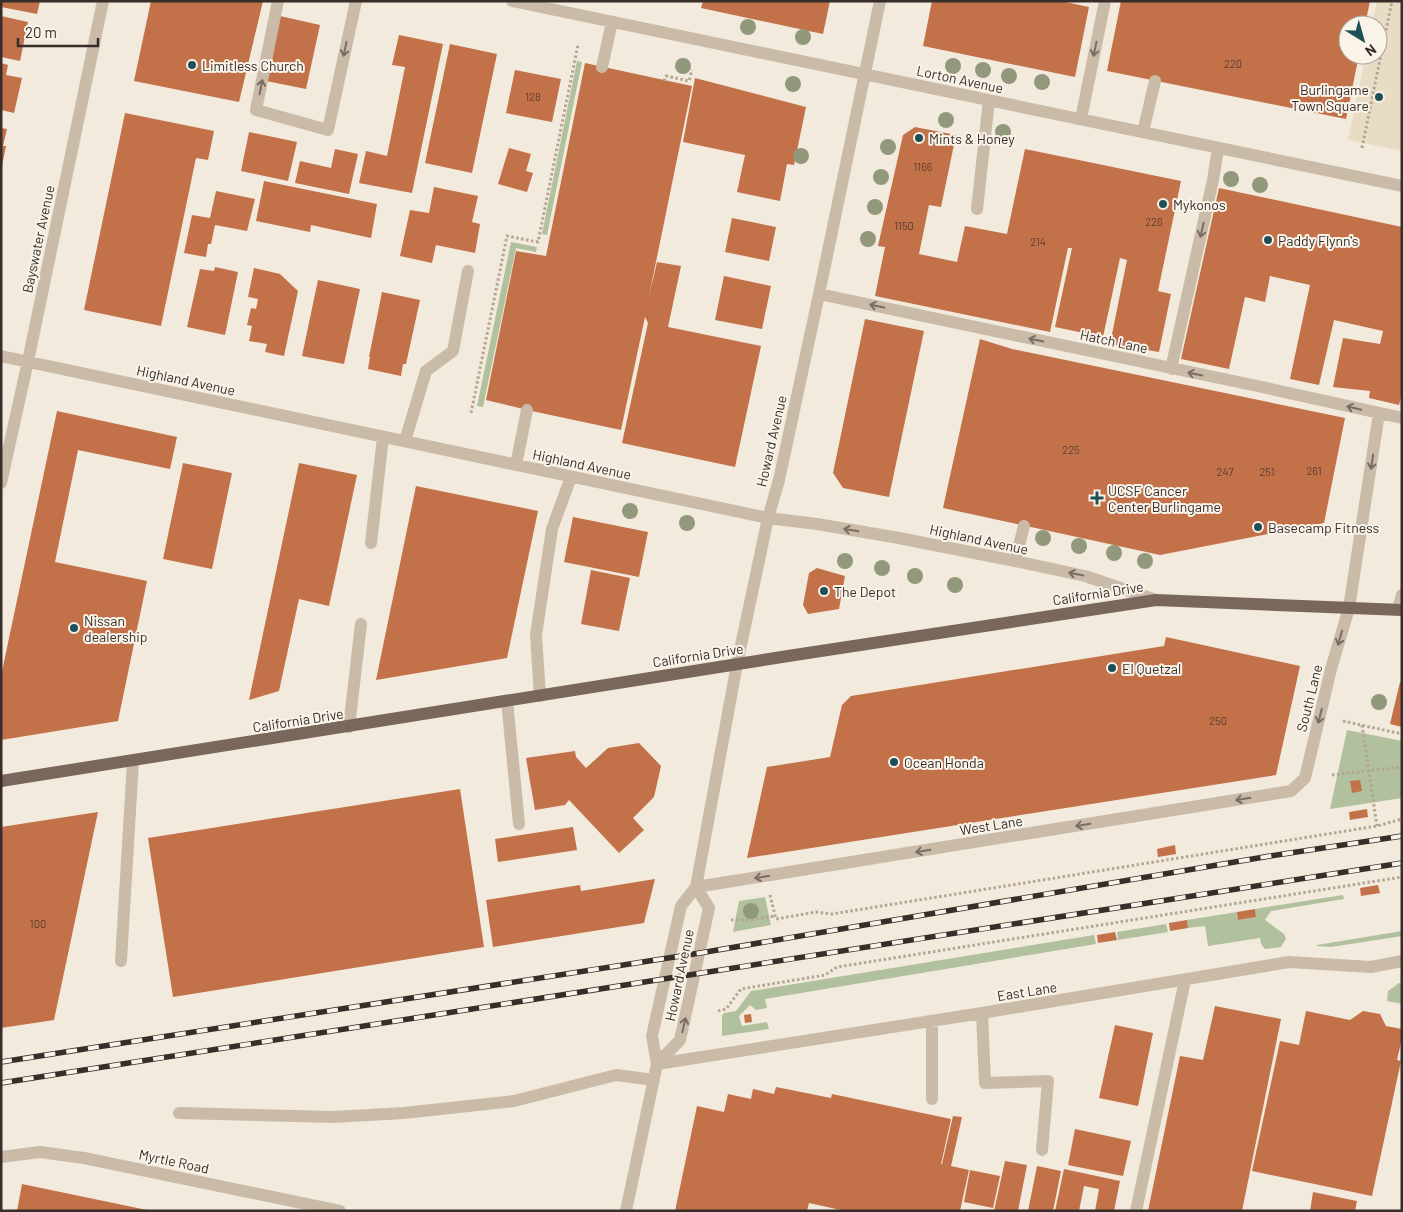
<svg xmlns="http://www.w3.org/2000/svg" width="1403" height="1212" font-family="Barlow,sans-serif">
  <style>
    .green { fill: #b1c09d }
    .plaza { fill: #e9dcc4 }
    .building { fill: #c37149 }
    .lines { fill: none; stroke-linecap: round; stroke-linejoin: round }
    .path { stroke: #b5a593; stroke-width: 3; stroke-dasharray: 2.5 2.5; stroke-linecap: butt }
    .minor { stroke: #cabba9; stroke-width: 12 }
    .major { stroke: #78675a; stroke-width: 12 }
    .rail-casing { stroke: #372e29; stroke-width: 5.5 }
    .rail { stroke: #f9f3e9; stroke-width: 4; stroke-dasharray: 11; stroke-linecap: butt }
    .tree { fill: #92987c }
    .oneway { stroke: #796d63 }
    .poi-dot { fill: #1f4f57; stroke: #f9f3e9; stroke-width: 2 }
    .labels { text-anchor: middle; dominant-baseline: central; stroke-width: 4; stroke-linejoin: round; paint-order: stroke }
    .number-label { font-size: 11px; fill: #5a3f31 }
    .poi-label { font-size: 14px; fill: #372e29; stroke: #f9f3e9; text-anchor: start }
    .street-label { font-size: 14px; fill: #372e29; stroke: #f9f3e9 }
  </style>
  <rect width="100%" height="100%" fill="#f2eadd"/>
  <path class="green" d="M577,61L582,62L547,235L542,234Z
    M511,242L537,247L536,252L516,248L483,407L477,406Z
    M1347,730L1402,741V798L1330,809Z
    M1343,895L1344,899L1271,911L1265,920L1284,934L1286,939L1281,947L1265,949L1261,944L1260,938L1208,946L1205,926L1188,928L1187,920L1237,912L1238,920L1256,917L1255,909Z
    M765,897L771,925L733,932L739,901Z
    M1166,924L1168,932L1118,940L1117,932Z
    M1402,931V936L1331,947L1317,946V945Z
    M1094,935L1096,944L765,999L767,1008L756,1010L750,1005L739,1016L742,1026L767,1022L769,1029L722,1036V1016L724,1013L736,1011L751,991Z
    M1399,983H1402V1004L1387,1001L1388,991Z"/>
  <path class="plaza" d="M1377,1H1402V151L1348,140L1366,55H1378V25H1372Z"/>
  <path class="building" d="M1,1H40L37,14L1,7Z
    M151,1H263L239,102L134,81Z
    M703,1H830L823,34L701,8Z
    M932,1H1061L1089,7L1075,77L923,46Z
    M1121,1H1370L1365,25H1348V55H1359L1346,119L1107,71Z
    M1,16L28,22L20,61L1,57Z
    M280,16L320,25L306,89L266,81Z
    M399,35L443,44L412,193L359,183L366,151L387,156L405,67L392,65Z
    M450,44L497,54L472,173L425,163Z
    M1,63L8,65L6,75L22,78L14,113L1,110Z
    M585,63L692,86L649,296L657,262L681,266L668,327L761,346L735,467L622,443L648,323L645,317L621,430L527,410L486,400L516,251L546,256Z
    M515,70L561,79L552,122L506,113Z
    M695,78L806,107L794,165L787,164L780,201L737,192L745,155L683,142Z
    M125,113L214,131L208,160L196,158L161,326L84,310Z
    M915,127L956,135L941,207L929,205L919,254L957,262L965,226L1007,234L1025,149L1181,181L1158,291L1171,294L1159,352L1110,344L1127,260L1120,258L1103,337L1055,327L1072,248H1068L1050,332L875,296L885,247L878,246L903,135Z
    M1,128L7,129L3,146H6L2,166Z
    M249,132L297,142L288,181L241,171Z
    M509,148L531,154L526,171L533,173L527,192L498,184Z
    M335,149L358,154L349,194L295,183L300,161L331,168Z
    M264,181L377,204L371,238L311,225L310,232L256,221Z
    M434,187L478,196L472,222L480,224L475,253L436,245L432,263L400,256L410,210L429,213Z
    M1219,188L1402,227V394L1399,405L1369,398L1370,391L1333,387L1343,338L1380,344L1383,331L1334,320L1319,385L1290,379L1310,285L1270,276L1265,302L1245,297L1229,369L1181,359Z
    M216,191L255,199L247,231L215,225L211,244H208L206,257L184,253L192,215L210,218Z
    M732,218L776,227L769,261L725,252Z
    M215,267L238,272L225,335L187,327L200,269L214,271Z
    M254,268L280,274L298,291L284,356L265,352L267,344L249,341L252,326L247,325L251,308L256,309L258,299L248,297Z
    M724,276L771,286L762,329L715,320Z
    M318,280L360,289L344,364L302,356Z
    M382,292L420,300L406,364H403L401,376L368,369L370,357H369Z
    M865,319L924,331L889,497L843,488L833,473Z
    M980,339L1012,349L1345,418L1324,523L1160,555L943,508Z
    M57,411L177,437L170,469L78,450L55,562L147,581L118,721L1,740V676Z
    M183,463L232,473L212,569L163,559Z
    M299,463L357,475L337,569L329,606L299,599L279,691L249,700Z
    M416,486L538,511L507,658L376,680Z
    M573,517L648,532L639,577L564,562Z
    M817,568L845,576L839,609L808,614L803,605L809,573Z
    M591,570L630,578L619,631L581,624Z
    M1166,637L1300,666L1276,775L747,858L767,767L830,757L842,705L851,696L1164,646Z
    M1400,682L1402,683V727L1390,724Z
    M639,743L661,766L654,797L633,818L644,830L619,853L569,800L565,805L535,810L526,758L575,751L576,757L586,768L608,748Z
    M1360,780L1362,791L1352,793L1350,781Z
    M460,789L484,947L173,997L148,838Z
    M1367,809L1368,817L1350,820L1349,812Z
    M98,812L54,1020L1,1028V827Z
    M573,827L577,850L498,862L495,839Z
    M1175,845L1176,854L1158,857L1157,849Z
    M655,879L644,923L493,947L486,900L580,885L581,891Z
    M1378,885L1380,893L1361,896L1360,888Z
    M1255,909L1256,917L1238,920L1237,912Z
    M1187,920L1188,928L1170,931L1169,923Z
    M1115,932L1117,940L1098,943L1097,935Z
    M1215,1006L1281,1019L1242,1211H1148L1180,1056L1203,1060Z
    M1306,1011L1350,1020L1363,1011L1380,1014L1386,1026L1402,1029V1038L1397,1060L1401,1061L1372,1196L1252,1171L1280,1041L1299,1045Z
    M751,1014L752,1022L745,1023L744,1015Z
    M1115,1025L1153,1033L1138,1106L1099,1098Z
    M776,1087L831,1098L832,1094L951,1119L941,1164H942L953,1116L962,1117L951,1166L969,1170L960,1211H845L809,1203L807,1211H675L697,1106L724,1112L728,1094L751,1099L753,1089L774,1094Z
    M1075,1129L1131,1141L1123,1176L1068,1165Z
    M1005,1161L1027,1165L1018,1211H994Z
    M1037,1166L1061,1171L1053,1211H1028Z
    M1064,1169L1120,1181L1114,1211H1095L1099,1189L1084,1186L1079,1211H1055Z
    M970,1170L1000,1176L993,1208L964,1202Z
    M22,1184L147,1210V1211H17Z
    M1313,1192L1357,1201L1355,1211H1310Z"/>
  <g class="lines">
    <path class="path" d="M664,81L666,76L689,81L692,70
      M1362,148L1392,1
      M471,413L507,236L538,242L578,45
      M1343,721L1402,734
      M1362,725L1377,826
      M1332,775L1402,767
      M770,895L776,919L816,912L832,914L1377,826L1402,819
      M731,920H749L775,916
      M718,1011L726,1009L741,989L825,975L837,967L1402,877"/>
    <path class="minor" d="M278,1L256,110L328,130L356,1
      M512,1L1402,186
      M602,67L612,22
      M1081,119L1105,1
      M1143,132L1155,81
      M977,209L989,100
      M819,294L1262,387L1402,418
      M1,356L768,518L817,524L899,538L1015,561L1085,576L1156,600
      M1171,369L1213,180L1218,148
      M405,441L426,371L453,351L468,271
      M516,465L527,410
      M1,483L28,361L103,1
      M371,543L383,437
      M1015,561L1024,526
      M1398,609L1402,595
      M540,696L536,635L552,529L571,477
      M507,701L519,824
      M349,727L361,624
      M696,887L1291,791L1305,778L1331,669L1349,608L1379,413
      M121,961L133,761
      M982,1013L985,1083L1048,1081L1042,1150
      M932,1021V1099
      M657,1064L982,1013L1289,962L1371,967L1402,961
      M657,1064L680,1040L709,908L696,887
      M179,1113L333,1117L404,1113L514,1101L616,1075L654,1080
      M1,1157L40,1152L84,1158L340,1211
      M626,1211L657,1064L652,1036L681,906L696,887L737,664L768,518L779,480L819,294L880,1
      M1136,1211L1185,980"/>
    <path class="major" d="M1,781L788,656L1156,600L1402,610"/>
    <g class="rail-casing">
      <path id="rail" d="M1,1062L700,953L1270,856L1402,836
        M1,1083L1402,863"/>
    </g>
    <use href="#rail" class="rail"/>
  </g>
  <g class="tree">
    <circle cx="748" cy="27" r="8"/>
    <circle cx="803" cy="37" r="8"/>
    <circle cx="683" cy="66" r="8"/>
    <circle cx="953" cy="66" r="8"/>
    <circle cx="983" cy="70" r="8"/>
    <circle cx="1009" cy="76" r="8"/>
    <circle cx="1042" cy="82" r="8"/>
    <circle cx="793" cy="84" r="8"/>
    <circle cx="946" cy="120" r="8"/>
    <circle cx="1003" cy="132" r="8"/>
    <circle cx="888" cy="147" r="8"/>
    <circle cx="801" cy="156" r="8"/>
    <circle cx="881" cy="177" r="8"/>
    <circle cx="1231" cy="179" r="8"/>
    <circle cx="1260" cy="185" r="8"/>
    <circle cx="875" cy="207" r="8"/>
    <circle cx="868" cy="239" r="8"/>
    <circle cx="630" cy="511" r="8"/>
    <circle cx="687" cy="523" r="8"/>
    <circle cx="1043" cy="538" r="8"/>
    <circle cx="1079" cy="546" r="8"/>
    <circle cx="1114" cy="553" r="8"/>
    <circle cx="845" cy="561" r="8"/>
    <circle cx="1145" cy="561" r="8"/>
    <circle cx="882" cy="568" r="8"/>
    <circle cx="915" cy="576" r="8"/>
    <circle cx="955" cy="585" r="8"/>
    <circle cx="1379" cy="702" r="8"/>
    <circle cx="751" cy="911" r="8"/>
  </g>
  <defs><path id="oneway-shaft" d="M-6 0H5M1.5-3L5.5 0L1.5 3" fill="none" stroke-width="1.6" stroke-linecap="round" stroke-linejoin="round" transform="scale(1.25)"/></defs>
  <g class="oneway">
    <use href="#oneway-shaft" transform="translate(345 49) rotate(102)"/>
    <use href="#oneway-shaft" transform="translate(1095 49) rotate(102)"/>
    <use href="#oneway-shaft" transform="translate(261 87) rotate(-79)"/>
    <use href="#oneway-shaft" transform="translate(1202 230) rotate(103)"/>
    <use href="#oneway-shaft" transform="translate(877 306) rotate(-168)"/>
    <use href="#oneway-shaft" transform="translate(1036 340) rotate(-168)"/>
    <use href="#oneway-shaft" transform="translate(1195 374) rotate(-169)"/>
    <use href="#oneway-shaft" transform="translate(1354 408) rotate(-167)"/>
    <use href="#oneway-shaft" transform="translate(1372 462) rotate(99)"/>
    <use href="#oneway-shaft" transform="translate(851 530) rotate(-171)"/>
    <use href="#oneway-shaft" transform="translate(1076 574) rotate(-168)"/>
    <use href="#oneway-shaft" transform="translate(1340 638) rotate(106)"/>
    <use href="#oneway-shaft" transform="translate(1320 716) rotate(104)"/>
    <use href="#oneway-shaft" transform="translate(1243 799) rotate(171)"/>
    <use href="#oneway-shaft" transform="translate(1083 825) rotate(171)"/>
    <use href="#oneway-shaft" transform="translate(923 851) rotate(171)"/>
    <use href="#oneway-shaft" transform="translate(762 877) rotate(171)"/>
    <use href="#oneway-shaft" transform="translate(684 1025) rotate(-77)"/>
  </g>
  <g class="poi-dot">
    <circle cx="192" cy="65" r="5"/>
    <circle cx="1379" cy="97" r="5"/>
    <circle cx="919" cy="138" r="5"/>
    <circle cx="1163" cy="204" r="5"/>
    <circle cx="1268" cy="240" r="5"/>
    <path d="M1094.5 490.5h5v5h5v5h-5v5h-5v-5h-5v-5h5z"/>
    <circle cx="1258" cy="527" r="5"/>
    <circle cx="824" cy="591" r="5"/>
    <circle cx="74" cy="628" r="5"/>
    <circle cx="1112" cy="668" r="5"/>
    <circle cx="894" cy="762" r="5"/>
  </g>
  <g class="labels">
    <g class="number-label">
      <text x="1233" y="63">220</text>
      <text x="533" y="96">128</text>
      <text x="923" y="166">1166</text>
      <text x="1154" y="221">226</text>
      <text x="904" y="225">1150</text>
      <text x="1038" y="241">214</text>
      <text x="1071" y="449">225</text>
      <text x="1314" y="470">261</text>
      <text x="1225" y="471">247</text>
      <text x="1267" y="471">251</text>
      <text x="1218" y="720">250</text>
      <text x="38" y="923">100</text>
    </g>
    <g class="poi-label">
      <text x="202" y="65">Limitless Church</text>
      <text x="1369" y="89" text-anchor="end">Burlingame<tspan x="1369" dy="16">Town Square</tspan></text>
      <text x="929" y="138">Mints &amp; Honey</text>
      <text x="1173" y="204">Mykonos</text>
      <text x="1278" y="240">Paddy Flynn's</text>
      <text x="1108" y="490">UCSF Cancer<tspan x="1108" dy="16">Center Burlingame</tspan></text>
      <text x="1268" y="527">Basecamp Fitness</text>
      <text x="834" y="591">The Depot</text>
      <text x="84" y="620">Nissan<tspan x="84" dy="16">dealership</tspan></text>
      <text x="1122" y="668">El Quetzal</text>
      <text x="904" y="762">Ocean Honda</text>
    </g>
    <g class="street-label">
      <text transform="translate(960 79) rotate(12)">Lorton Avenue</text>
      <text transform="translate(38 239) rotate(-78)">Bayswater Avenue</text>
      <text transform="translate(1114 341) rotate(12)">Hatch Lane</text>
      <text transform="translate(186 380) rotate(12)">Highland Avenue</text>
      <text transform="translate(771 441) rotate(-77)">Howard Avenue</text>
      <text transform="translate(582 464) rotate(12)">Highland Avenue</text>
      <text transform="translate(979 539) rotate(12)">Highland Avenue</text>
      <text transform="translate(1098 593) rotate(-9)">California Drive</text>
      <text transform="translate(698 655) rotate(-9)">California Drive</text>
      <text transform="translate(1309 698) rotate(-76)">South Lane</text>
      <text transform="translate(298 720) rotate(-9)">California Drive</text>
      <text transform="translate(991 825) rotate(-9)">West Lane</text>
      <text transform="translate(679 975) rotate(-78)">Howard Avenue</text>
      <text transform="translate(1027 991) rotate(-9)">East Lane</text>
      <text transform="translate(174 1161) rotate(12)">Myrtle Road</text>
    </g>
  </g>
  <rect width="1403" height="1212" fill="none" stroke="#372e29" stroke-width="5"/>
  <g transform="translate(1363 40) rotate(143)"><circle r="24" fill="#f9f3e9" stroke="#aba49c"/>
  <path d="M0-4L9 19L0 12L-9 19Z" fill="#1f4f57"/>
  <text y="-8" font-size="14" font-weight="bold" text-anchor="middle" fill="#372e29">N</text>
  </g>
  <path d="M18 38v8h80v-8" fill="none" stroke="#372e29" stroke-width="2.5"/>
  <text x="25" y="38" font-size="15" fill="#372e29" stroke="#f9f3e9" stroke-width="4" paint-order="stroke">20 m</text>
</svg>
